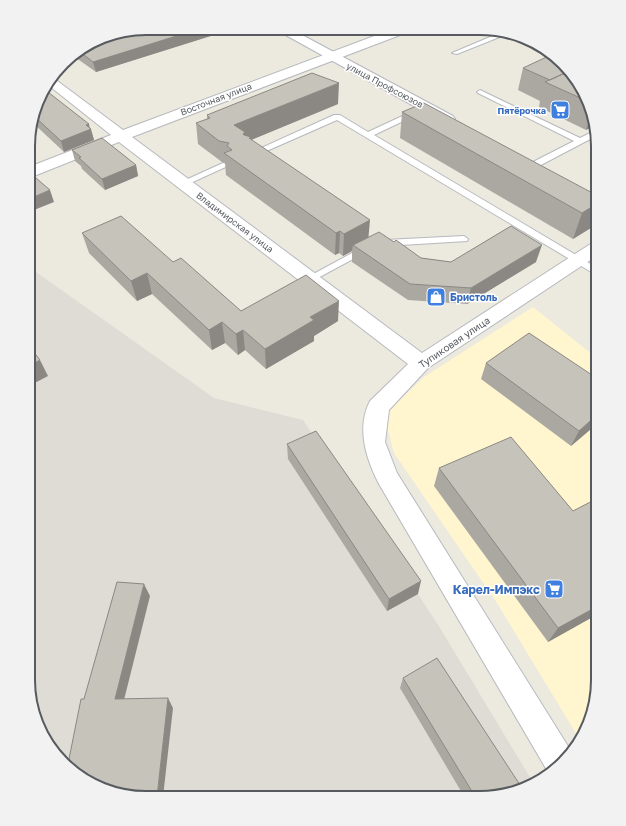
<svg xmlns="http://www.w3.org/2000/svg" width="626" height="826" font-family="'Golos Text',sans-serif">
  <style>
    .commercial { fill: #fff6d0 }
    .industrial { fill: #dfdcd6 }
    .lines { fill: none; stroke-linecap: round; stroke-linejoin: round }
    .lane-casing { stroke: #b6b9be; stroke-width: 2 }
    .street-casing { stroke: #b6b9be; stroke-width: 2 }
    .secondary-casing { stroke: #b4b8bf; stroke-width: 2 }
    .lane { fill: #fff; fill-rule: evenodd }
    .street { fill: #fff; fill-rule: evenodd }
    .secondary { fill: #fff; fill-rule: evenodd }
    .wall { fill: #aaa8a1 }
    .shaded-wall { fill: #8b8883 }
    .building { fill: #c6c3bb; stroke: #8b8883 }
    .labels { text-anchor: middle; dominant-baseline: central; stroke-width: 3; stroke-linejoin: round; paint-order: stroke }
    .far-street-label { font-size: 9px; fill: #575b60; stroke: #fff }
    .far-shop-label { font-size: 9px; font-weight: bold; fill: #366cbe; stroke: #fff; text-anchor: end }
    .shop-label { font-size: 10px; font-weight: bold; fill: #366cbe; stroke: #fff; text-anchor: start }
    .street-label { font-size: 10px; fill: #575b60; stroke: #fff }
    .near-shop-label { font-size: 12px; font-weight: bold; fill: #366cbe; stroke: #fff; text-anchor: end }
    .rim { fill: none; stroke: #575b60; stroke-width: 2 }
  </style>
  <rect width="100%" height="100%" fill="#ece9de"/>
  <path class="commercial" d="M533,307L598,359V688L580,740L497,603L394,453L384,415L424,377Z"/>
  <path class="industrial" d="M29,267L214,398L303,420L437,623L534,784L480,798L131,797L80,778L40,732L28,680Z"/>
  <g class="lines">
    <g class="lane-casing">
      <path id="lane" d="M502,32L507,34L457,54L452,53Z
        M480,90L580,138L594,131L596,136L539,166H533V162L574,141L478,93L477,92Z
        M411,112L418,114L374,135L581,258L598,269V276L337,120L253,157L246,155L334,115H340L368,132Z
        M223,163L230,165L186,185L179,183Z
        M464,236L468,239L467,241L385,246L381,243L385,240Z
        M365,246L368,247V251L314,280L311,281L306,278Z"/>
    </g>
    <g class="street-casing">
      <path id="street" d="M393,29H410L408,32L132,137L422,353L592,243L598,241V255L428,368L389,410L385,442L397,473L571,751L548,772L379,484C366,459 356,428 370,401L408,364L119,142L29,178V167L111,135L47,84L52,77L123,130Z"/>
    </g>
    <g class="secondary-casing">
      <path id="secondary" d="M273,28H289L453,116L455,119L453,122H443Z"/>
    </g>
    <use href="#lane" class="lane"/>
    <use href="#street" class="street"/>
    <use href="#secondary" class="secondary"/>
  </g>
  <path class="wall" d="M146,28H236L96,72L72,55L108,34Z
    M523,68L586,94L593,126L586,130L539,107L540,101L518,90Z
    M44,87L45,88L46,91L90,128L94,140L64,152L32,122Z
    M338,104L251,140L369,237L394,242L421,258L451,262H536L467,304L408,300L352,262V251L343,256L339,253L335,255L226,175L225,163L222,162L198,144L196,123L207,119V115Z
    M402,112L598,196L594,226L573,239L400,138Z
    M72,150L136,165L138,176L105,190L82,169L81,166L75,161Z
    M82,233L173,262L241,311L338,321L314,336V341L266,369L245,350L238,355L225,343L212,350L152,294L137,301L89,253Z
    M486,363L598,379V423L571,446L481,379Z
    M287,444L418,594L387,611L288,459Z
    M439,468L598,614L548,642L434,486Z
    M403,678L480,798H465L400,688Z"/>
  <path class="shaded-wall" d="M202,28H236L96,72L93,62Z
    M339,83L338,104L251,140L253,158L234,125Z
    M591,115L593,126L586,130Z
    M89,124L90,129H91L94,140L64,152L61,141Z
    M136,165L138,176L105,190L102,179Z
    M50,190L54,202L29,212V199Z
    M598,203V216L594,226L573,239L582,213Z
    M370,220L368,242L353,245L352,251L343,256L344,234Z
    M340,231L339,253L335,255L336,233Z
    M542,245L536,262L467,304L471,288Z
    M147,273L152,294L137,301L131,281Z
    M339,301L338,321L314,336V341L266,369L265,349L310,317Z
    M222,322L225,343L212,350L209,330Z
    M243,330L245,350L238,355L236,334Z
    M40,360L48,376L29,386V366Z
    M598,414V423L571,446L579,431Z
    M28,506L32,513L28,515Z
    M421,581L418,594L387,611L389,599Z
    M144,584L150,596L122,708L115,699Z
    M598,606V614L548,642L558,628Z
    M168,698L173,708L163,797H157Z"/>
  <path class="building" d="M146,28H202L93,62L79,51L108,34Z
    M553,54L567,72L550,80L523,68Z
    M567,72L586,94L587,101L545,82Z
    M312,73L339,83L234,125L245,132L243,134L244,135L251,137L249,138L370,220L344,234L340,231L336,233L224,153L232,150L227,146L229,143L219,141L196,123L210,118L207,115Z
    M44,87L45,88L44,89L89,124L86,125L91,129L61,141L34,116Z
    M424,103L598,196V203L582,213L402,112Z
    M102,138L136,165L102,179L79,158L81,157L72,150Z
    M29,172L50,190L29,199Z
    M121,216L173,262L181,258L241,311L306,275L339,301L310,317L314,320L265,349L243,330L236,334L222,322L209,330L147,273L131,281L82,233Z
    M511,226L542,245L471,288L410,284L353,245L379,232L394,242L396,240L421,258L451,262Z
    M529,333L598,379V414L579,431L486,363Z
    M29,346L40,360L29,366Z
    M316,431L421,581L389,599L287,444Z
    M511,437L573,511L598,498V606L558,628L439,468Z
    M117,582L144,584L115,699L168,698L157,797H131L80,778L68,764L81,699H84Z
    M437,658L522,788L480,798H476L403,678Z"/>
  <defs>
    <g id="supermarket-square" transform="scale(1)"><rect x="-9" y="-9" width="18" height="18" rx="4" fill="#3f7fe0" stroke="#fff"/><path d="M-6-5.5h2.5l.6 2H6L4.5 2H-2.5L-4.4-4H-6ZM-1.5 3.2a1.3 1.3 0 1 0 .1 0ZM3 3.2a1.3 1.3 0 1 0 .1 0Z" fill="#fff"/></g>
    <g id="shop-square" transform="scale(1)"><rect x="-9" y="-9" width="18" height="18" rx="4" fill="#3f7fe0" stroke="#fff"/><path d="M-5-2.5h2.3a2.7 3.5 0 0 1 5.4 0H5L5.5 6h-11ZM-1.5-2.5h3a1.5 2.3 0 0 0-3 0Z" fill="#fff"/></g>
  </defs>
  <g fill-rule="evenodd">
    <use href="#supermarket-square" x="560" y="110"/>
    <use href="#shop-square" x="436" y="297"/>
    <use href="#supermarket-square" x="554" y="589"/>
  </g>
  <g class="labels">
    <g class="far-street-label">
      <text transform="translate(385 85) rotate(28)">улица Профсоюзов</text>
      <text transform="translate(216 99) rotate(-21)">Восточная улица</text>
      <text transform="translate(235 222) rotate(37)">Владимирская улица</text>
    </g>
    <g class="far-shop-label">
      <text x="546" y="110">Пятёрочка</text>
    </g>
    <g class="shop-label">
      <text x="450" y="297">Бристоль</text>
    </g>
    <g class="street-label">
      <text transform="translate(454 342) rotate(-34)">Тупиковая улица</text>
    </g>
    <g class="near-shop-label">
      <text x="540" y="589">Карел-Импэкс</text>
    </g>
  </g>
  <path d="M0 0H626V826H0ZM146 35H480A111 111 0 0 1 591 146V680A111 111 0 0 1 480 791H146A111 111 0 0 1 35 680V146A111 111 0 0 1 146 35Z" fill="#f2f2f2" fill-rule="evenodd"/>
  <path class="rim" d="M146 35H480A111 111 0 0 1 591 146V680A111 111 0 0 1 480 791H146A111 111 0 0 1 35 680V146A111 111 0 0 1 146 35Z"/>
</svg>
